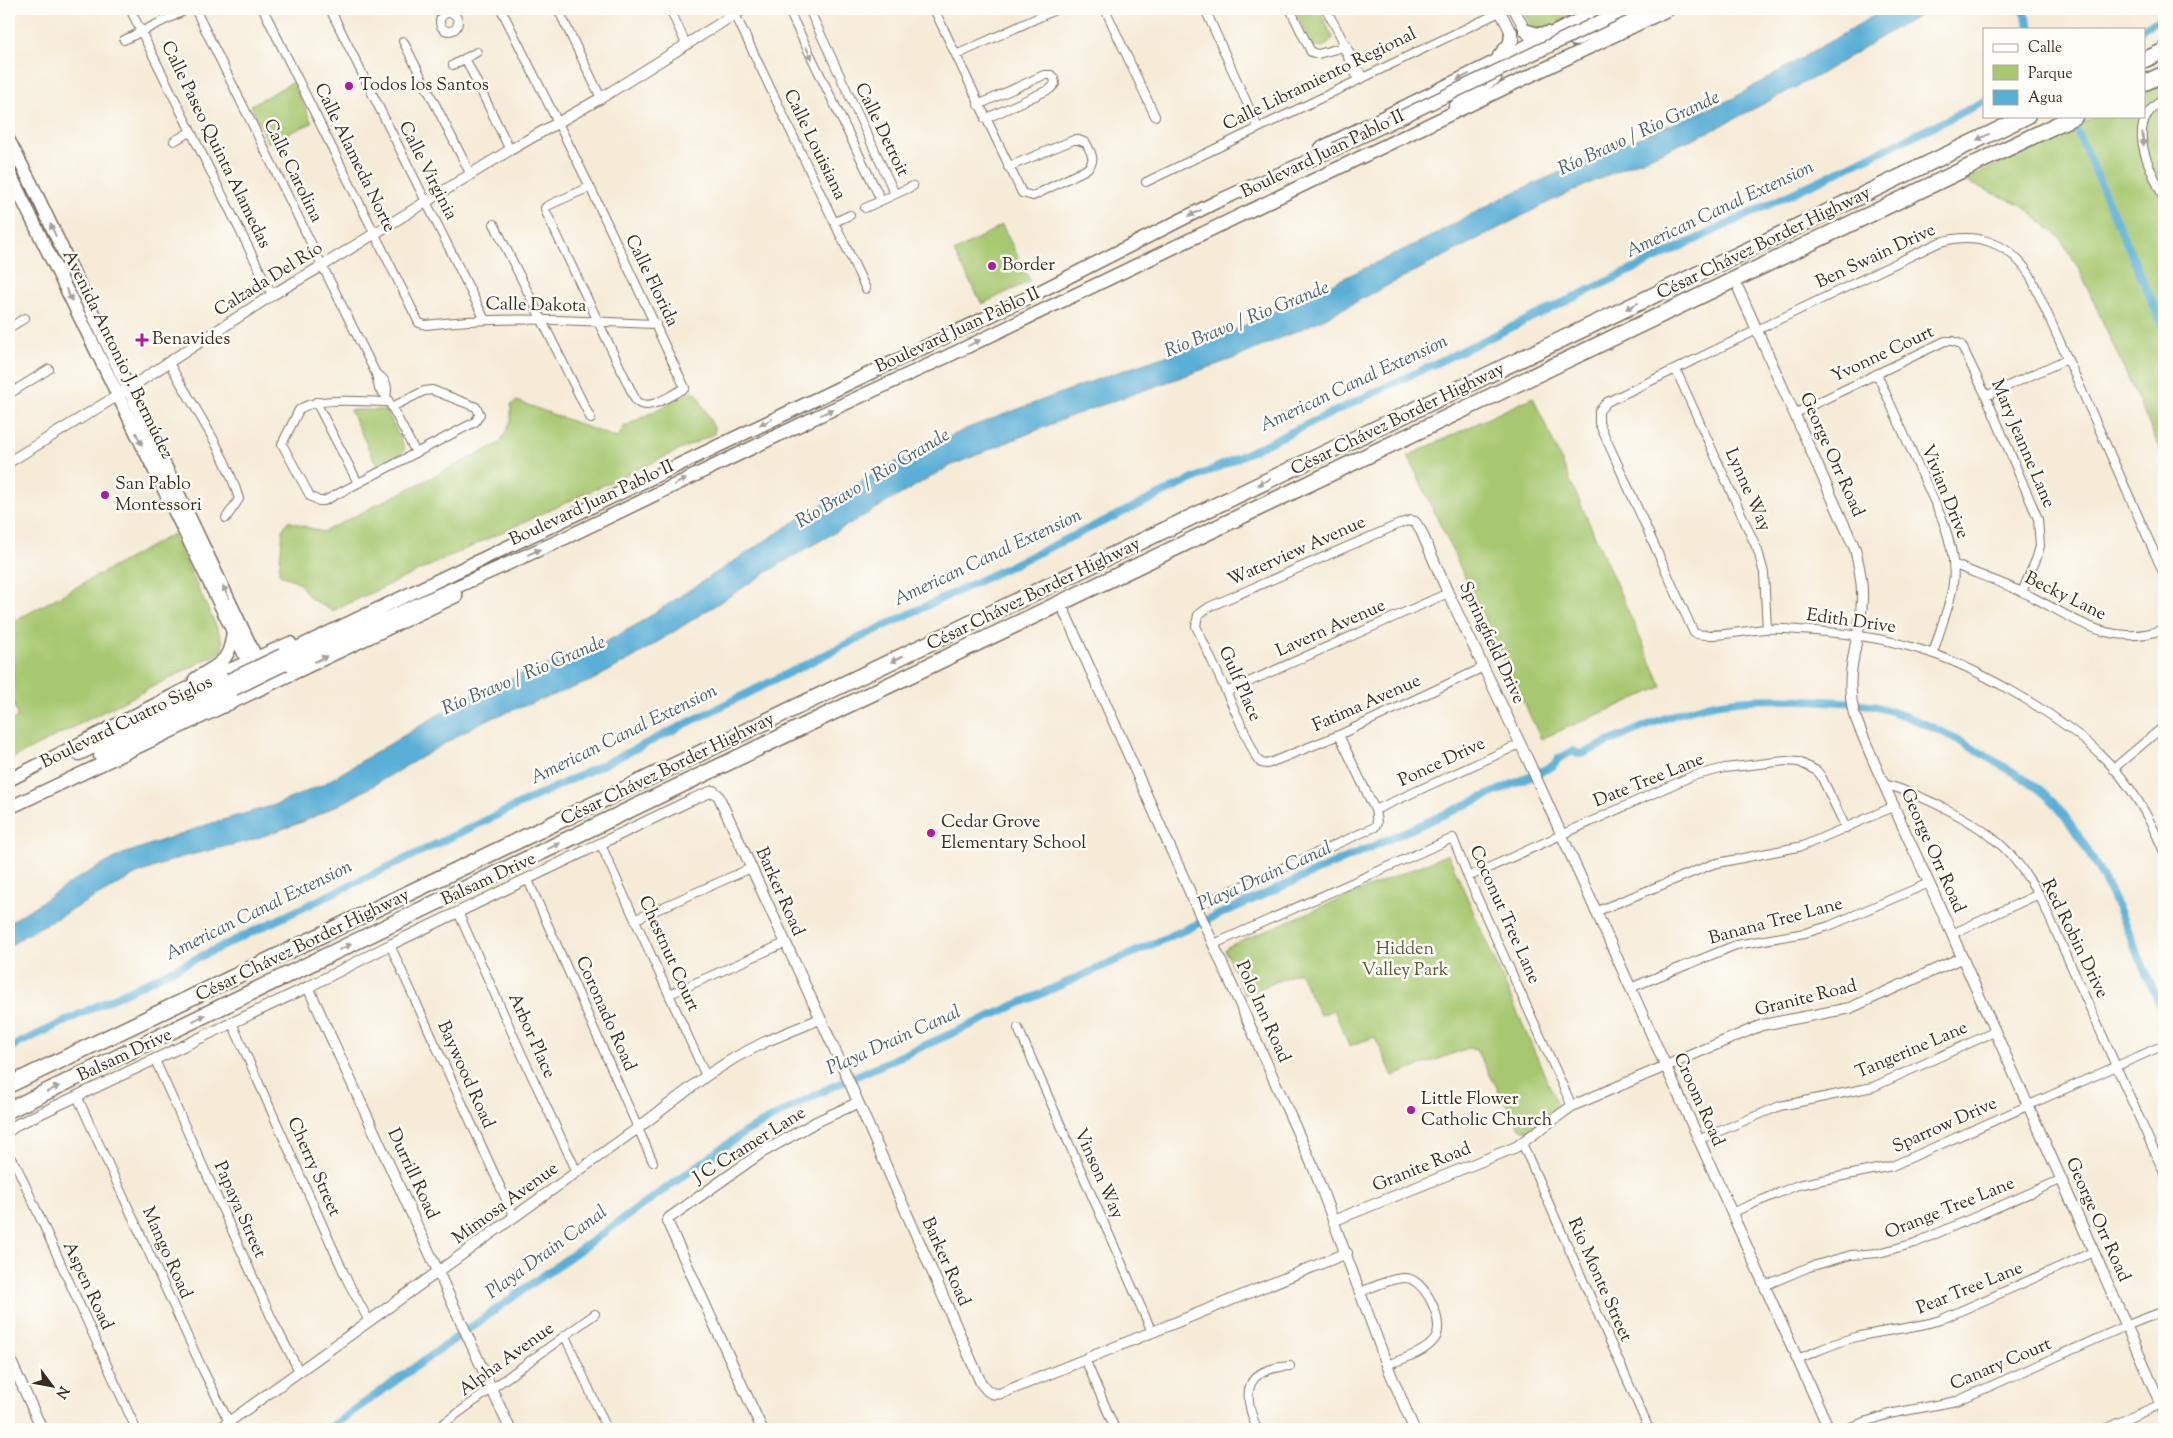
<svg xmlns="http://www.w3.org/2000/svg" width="2173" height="1438" font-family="'Sorts Mill Goudy',serif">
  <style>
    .green { fill: #a7c870; stroke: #717947 }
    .water { fill: #5aafd6; stroke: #4a6c7a }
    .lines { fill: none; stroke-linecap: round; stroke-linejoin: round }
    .canal { stroke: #5aafd6; stroke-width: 8 }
    .minor-casing { stroke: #7c6e5f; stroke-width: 10 }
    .tertiary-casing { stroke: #7c6e5f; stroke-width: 12 }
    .primary-casing { stroke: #7c6e5f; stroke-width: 15 }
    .trunk-casing { stroke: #7c6e5f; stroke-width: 15 }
    .motorway-casing { stroke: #7c6e5f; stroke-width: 18 }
    .minor { stroke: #fff; stroke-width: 8 }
    .tertiary { stroke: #fff; stroke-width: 10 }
    .primary { stroke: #fff; stroke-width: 12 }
    .trunk { stroke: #fff; stroke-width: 12 }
    .motorway { stroke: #fff; stroke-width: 15 }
    .trunk-bridge-casing { stroke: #7c6e5f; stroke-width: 15; stroke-linecap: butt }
    .trunk-bridge { stroke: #fff; stroke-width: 12 }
    .oneway { fill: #a79f9a }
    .poi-dot { fill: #b5179e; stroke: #fdfcf7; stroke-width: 2 }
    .labels { text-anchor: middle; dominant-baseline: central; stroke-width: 5; stroke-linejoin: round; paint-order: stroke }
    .street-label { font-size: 18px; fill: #3b2a1e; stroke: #fdfcf7 }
    .poi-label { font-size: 18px; fill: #3b2a1e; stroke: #fdfcf7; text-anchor: start }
    .park-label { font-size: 18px; fill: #5b5937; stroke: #fdfcf7 }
    .water-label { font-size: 19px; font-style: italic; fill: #475f68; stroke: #fdfcf7 }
  </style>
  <rect width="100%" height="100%" fill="#fdfcf7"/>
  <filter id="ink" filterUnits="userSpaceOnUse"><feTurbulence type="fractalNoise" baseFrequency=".02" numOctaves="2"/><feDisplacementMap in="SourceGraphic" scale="10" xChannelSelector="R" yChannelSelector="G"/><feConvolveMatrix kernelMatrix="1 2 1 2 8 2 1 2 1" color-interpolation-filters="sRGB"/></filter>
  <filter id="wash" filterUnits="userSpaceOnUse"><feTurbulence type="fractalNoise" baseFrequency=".0096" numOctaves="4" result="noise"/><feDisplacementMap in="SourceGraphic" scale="20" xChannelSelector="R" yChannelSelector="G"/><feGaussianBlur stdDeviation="1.12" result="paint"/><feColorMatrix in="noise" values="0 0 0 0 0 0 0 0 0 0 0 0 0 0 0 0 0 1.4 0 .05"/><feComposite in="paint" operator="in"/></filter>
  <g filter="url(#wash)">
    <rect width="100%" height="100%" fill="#f6ebd7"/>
    <path class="green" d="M1295,9H1319L1333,38C1329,45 1321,49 1313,47Z
      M1525,9H1587C1575,15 1545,34 1533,27C1528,23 1525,15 1523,10Z
      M293,82L312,123L268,142L251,105Z
      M2164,85V458L2079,269L2060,238L2022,205L1964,181L2097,116H2144V94Z
      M1002,225L1030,281L982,304L954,252Z
      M693,391L697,394L715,430L714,434L332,611L310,598L301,585L294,580L282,576L279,572L283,529L288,521L323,532L500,443L511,421V405L517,401L617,438L624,427Z
      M1533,397L1662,687L1541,739L1408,456Z
      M350,410H386L405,449L401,454L377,466Z
      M173,534L223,641L221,652L9,760V722L18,717L9,690V624Z
      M1448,854L1557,1103L1555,1108L1530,1130H1523L1519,1127L1476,1050L1468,1048L1393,1076L1375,1037L1349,1046L1334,1010L1320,1015L1299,972L1245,995L1225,950L1227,947Z"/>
    <path class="water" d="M1885,9H1933L1896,28L1819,75L1711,131L1625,167L1547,203L1319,321L1238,357L1071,416L950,466L780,564L634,657L591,681L481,722L350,799L305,821L252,840L178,858L137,874L24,936L9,947V923L78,878L123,854L212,823L275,805L322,785L476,692L521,674L593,649L636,625L811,511L888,466L968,428L1109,375L1214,340L1424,240L1502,198L1603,153L1732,99Z"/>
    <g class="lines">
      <path class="canal" d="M2022,9L2031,29
        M2141,29L2164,18
        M2078,133L2164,329
        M9,1048L631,751L857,639L1984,102
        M328,1429L745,1132L829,1088L1553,766L1558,759L1573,751L1578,754L1584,753C1619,738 1653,721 1689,710C1734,697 1779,698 1824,701C1841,702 1861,702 1877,707C1914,717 1951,735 1984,755C2006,768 2041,786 2058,807C2106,868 2133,944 2164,1015"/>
    </g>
  </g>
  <g filter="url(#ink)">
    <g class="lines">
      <g class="minor-casing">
        <path id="minor" d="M130,9L272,295
          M195,9L376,374L379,389L386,396L416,453
          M263,9L419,323L426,325C502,315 579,321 656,324
          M330,9L485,320
          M501,9L590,187L685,388C672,394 648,413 636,401L546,212L545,208L547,206L590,187
          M558,9L601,98
          M670,9L686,44
          M788,9L881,200
          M809,9L895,194
          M934,9L1022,193L1033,196L1085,170C1097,162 1092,154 1086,143L1076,139L1008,167
          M1105,9L1155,116
          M1205,9L1258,128
          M1290,9L1311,52L1318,54L1347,46
          M1326,9L1363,78
          M440 22a9 9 0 1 1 18 0a9 9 0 1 1-18 0Z
          M735,14L866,289
          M124,40L188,9
          M403,41L471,175
          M1342,44L1358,80
          M956,55L1057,9
          M465,58L510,150
          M453,65L477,52
          M2164,99C2122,124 2150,166 2164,199
          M978,105L1044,75H1051L1054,78L1055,84L1050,89L985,119
          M174,141L190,132
          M1146,182L1500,12
          M865,208L913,186
          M835,222L850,215
          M494,224L591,419
          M9,328L25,318
          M169,363C193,406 225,451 239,499L226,518
          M1676,370L1758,551L1764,573L1767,629
          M376,374C385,378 389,386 386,396
          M1877,374L1943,521C1965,582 1949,597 1933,654
          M9,394L49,369
          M1986,396L2067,359
          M316,402L358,483
          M389,402C368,402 313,396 299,410L282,444L310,496L319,501H324L475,422L480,414L476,407L432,390L424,391L392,407
          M1796,413L1945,341H1952L1961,344L1986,396L2038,519L2040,546L2037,557L2022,592
          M1411,521L1404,522L1209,607L1198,615L1196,626L1257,759L1261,763L1267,764L1282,758L1339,735L1484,667
          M1955,565C1977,574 2000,582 2022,592C2070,614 2108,650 2164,629
          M2164,574L2030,275C2009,243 1977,231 1940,242L1607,402L1599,411V423L1694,633C1708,639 1749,630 1765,629C1777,628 1788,629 1799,630C1838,632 1878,637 1915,648C1972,664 2061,715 2103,757C2130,783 2150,818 2164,852
          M1226,692L1448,593
          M2113,769L2164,726
          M1885,784C1921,795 1973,819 2001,845C2017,859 2027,877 2039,894L2164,1173
          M1375,810L1520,744
          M601,845L706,1076
          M1468,877L1692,776L1725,768L1785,761L1799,762L1817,771L1821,776L1846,828
          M528,880L653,1162
          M1197,906L1375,827L1377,823L1375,810L1339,735
          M458,912L523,1057L577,1172
          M1595,912L1713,864L1803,846L1895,806
          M636,919L751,868
          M1952,934L2039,894
          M1214,944L1453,838L1468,877L1572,1106
          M390,945L514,1217
          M1630,988L1736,945L1805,933L1829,926L1929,883
          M670,994L785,943
          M232,1023L348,1282L369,1321
          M1018,1028L1152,1332
          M155,1060L272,1319L299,1371
          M77,1096L202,1368L229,1422
          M1698,1140L1780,1106L1873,1087L1994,1032
          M1522,1143L1649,1429
          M9,1156L17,1167L136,1429
          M1731,1213L1798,1185L1892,1166L2164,1045
          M1764,1286L1809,1267L1851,1255L1879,1253L1915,1243L2060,1180
          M1360,1292C1374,1287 1391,1278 1405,1278C1425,1278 1446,1323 1435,1339C1425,1353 1402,1359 1387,1365
          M565,1336L607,1429
          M1085,1359L1115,1429
          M1797,1359C1816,1352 1836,1342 1856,1337C1884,1330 1912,1329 1940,1320L2093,1252
          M436,1429L595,1314
          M1257,1429C1241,1391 1245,1369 1290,1366
          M1844,1429L1889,1414L1957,1401L2128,1325L2164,1311
          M2104,1429L2161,1404"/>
      </g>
      <g class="tertiary-casing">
        <path id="tertiary" d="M1499,9L1514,39
          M1514,9L1528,35
          M1739,290L1855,549C1859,565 1863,582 1862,599C1861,641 1843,670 1854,714C1883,788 1919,859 1951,932C2021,1092 2095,1251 2164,1412
          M9,462L117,396L272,295L322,266L510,150L601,98L743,9
          M1411,521L1415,522L1421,531L1448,593L1528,760L1829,1429
          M1065,613L1314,1169L1387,1365L1414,1429
          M308,987L510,1429
          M9,1131L18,1124L308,987L390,945L691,800L713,791L718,795L844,1070L981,1383C987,1391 991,1396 1002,1393L1347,1253
          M1333,1221L1516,1147L1572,1106L1762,1025L1850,1008L1961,958
          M9,1357L42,1429
          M219,1429L638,1128L706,1076L736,1057L767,1041L820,1019
          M762,1429L667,1221L669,1218L761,1153L816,1122L857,1103"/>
      </g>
      <g class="primary-casing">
        <path id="primary" d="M9,141L31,183L261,668
          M9,172L252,670"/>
      </g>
      <g class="trunk-casing">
        <path id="trunk" d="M1525,30L1538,34L1548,33
          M1575,40L1621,21L1641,17
          M1499,56L1510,43L1511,32
          M1455,107L1467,95L1495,78
          M1321,148L1601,9
          M282,655L1029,297L1216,202L1335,149
          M285,664L565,538L816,417L946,357L1669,9
          M195,679C220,663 231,662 233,629
          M79,754L157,717L229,680
          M100,756L234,689
          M9,780L182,691L290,643
          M9,808L456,596"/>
      </g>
      <g class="motorway-casing">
        <path id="motorway" d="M2144,60L2164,51
          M2144,83L2164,74
          M9,1085L2027,116
          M9,1110L429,906L2075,116"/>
      </g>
      <use href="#minor" class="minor"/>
      <use href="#tertiary" class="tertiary"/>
      <use href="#primary" class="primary"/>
      <use href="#trunk" class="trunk"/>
      <use href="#motorway" class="motorway"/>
      <g class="trunk-bridge-casing">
        <path id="trunk-bridge" d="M1335,149L1626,9
          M229,680L282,655
          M234,689L285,664"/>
      </g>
      <use href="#trunk-bridge" class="trunk-bridge"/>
    </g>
    <defs><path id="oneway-solid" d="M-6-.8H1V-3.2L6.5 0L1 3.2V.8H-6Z" transform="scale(1.25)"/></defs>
    <g class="oneway">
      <use href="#oneway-solid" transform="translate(809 53) rotate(64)"/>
      <use href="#oneway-solid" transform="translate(1463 77) rotate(153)"/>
      <use href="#oneway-solid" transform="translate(1983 137) rotate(154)"/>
      <use href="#oneway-solid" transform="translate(2143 139) rotate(84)"/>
      <use href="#oneway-solid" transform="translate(1195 213) rotate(153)"/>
      <use href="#oneway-solid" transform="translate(53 230) rotate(-115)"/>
      <use href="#oneway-solid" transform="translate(69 295) rotate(64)"/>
      <use href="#oneway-solid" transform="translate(1632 306) rotate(154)"/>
      <use href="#oneway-solid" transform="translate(974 343) rotate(-26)"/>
      <use href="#oneway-solid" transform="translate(827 412) rotate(-25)"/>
      <use href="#oneway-solid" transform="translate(766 422) rotate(154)"/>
      <use href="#oneway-solid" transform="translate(139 439) rotate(64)"/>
      <use href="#oneway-solid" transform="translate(680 482) rotate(-26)"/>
      <use href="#oneway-solid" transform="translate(1264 482) rotate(154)"/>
      <use href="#oneway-solid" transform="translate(534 552) rotate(-24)"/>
      <use href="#oneway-solid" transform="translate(226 592) rotate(-116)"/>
      <use href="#oneway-solid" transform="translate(321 659) rotate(-25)"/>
      <use href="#oneway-solid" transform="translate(897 659) rotate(154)"/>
      <use href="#oneway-solid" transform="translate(554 846) rotate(-26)"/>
      <use href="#oneway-solid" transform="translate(345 947) rotate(-26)"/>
      <use href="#oneway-solid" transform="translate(199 1018) rotate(-26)"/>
      <use href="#oneway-solid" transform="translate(53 1089) rotate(-26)"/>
    </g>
  </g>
  <g class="poi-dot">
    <circle cx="349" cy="86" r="5"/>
    <circle cx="992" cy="266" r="5"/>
    <path d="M139.5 332.5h5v5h5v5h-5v5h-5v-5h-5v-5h5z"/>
    <circle cx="105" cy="495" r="5"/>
    <circle cx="931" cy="833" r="5"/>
    <circle cx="1411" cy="1110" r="5"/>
  </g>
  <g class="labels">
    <g class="street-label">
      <text transform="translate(1320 80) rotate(-26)">Calle Libramiento Regional</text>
      <text transform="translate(881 130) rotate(64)">Calle Detroit</text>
      <text transform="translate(215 145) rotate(64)">Calle Paseo Quinta Alamedas</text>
      <text transform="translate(814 145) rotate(64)">Calle Louisiana</text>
      <text transform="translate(1323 155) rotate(-26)">Boulevard Juan Pablo II</text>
      <text transform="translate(354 158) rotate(64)">Calle Alameda Norte</text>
      <text transform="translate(292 171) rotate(64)">Calle Carolina</text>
      <text transform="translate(427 171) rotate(63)">Calle Virginia</text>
      <text transform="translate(1764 244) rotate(-26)">César Chávez Border Highway</text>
      <text transform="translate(1876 257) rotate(-25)">Ben Swain Drive</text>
      <text transform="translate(269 280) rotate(-32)">Calzada Del Río</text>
      <text transform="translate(651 281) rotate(64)">Calle Florida</text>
      <text transform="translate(536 306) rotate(1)">Calle Dakota</text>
      <text transform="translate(958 331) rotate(-25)">Boulevard Juan Pablo II</text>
      <text transform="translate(117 355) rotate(64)">Avenida Antonio J. Bermúdez</text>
      <text transform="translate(1883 355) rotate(-25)">Yvonne Court</text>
      <text transform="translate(1398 420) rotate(-26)">César Chávez Border Highway</text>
      <text transform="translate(2022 444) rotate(67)">Mary Jeanne Lane</text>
      <text transform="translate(1831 455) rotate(66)">George Orr Road</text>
      <text transform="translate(1747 490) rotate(66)">Lynne Way</text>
      <text transform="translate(1944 492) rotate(68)">Vivian Drive</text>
      <text transform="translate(592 504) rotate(-25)">Boulevard Juan Pablo II</text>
      <text transform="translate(1297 552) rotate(-24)">Waterview Avenue</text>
      <text transform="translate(1034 595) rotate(-26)">César Chávez Border Highway</text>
      <text transform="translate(2065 597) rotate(26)">Becky Lane</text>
      <text transform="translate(1851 622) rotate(8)">Edith Drive</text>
      <text transform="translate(1331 629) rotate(-24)">Lavern Avenue</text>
      <text transform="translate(1491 643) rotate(65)">Springfield Drive</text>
      <text transform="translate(1239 684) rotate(66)">Gulf Place</text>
      <text transform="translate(1367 704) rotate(-24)">Fatima Avenue</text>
      <text transform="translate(127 723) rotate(-26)">Boulevard Cuatro Siglos</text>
      <text transform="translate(1442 763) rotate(-25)">Ponce Drive</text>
      <text transform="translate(668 770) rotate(-26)">César Chávez Border Highway</text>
      <text transform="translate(1649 781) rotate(-22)">Date Tree Lane</text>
      <text transform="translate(1932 851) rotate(66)">George Orr Road</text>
      <text transform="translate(489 880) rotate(-25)">Balsam Drive</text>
      <text transform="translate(779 892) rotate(66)">Barker Road</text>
      <text transform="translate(1504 915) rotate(66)">Coconut Tree Lane</text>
      <text transform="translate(1776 922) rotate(-15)">Banana Tree Lane</text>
      <text transform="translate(2074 939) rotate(64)">Red Robin Drive</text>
      <text transform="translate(303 946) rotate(-26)">César Chávez Border Highway</text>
      <text transform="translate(668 954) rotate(66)">Chestnut Court</text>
      <text transform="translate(1806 999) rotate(-14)">Granite Road</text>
      <text transform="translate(1262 1012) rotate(66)">Polo Inn Road</text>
      <text transform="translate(605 1014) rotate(66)">Coronado Road</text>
      <text transform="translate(531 1036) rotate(66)">Arbor Place</text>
      <text transform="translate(1912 1051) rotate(-23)">Tangerine Lane</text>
      <text transform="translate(125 1056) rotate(-25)">Balsam Drive</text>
      <text transform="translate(465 1075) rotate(66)">Baywood Road</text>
      <text transform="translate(1698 1100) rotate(66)">Croom Road</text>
      <text transform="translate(1945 1126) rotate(-24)">Sparrow Drive</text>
      <text transform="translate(750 1146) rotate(-32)">J C Cramer Lane</text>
      <text transform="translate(313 1167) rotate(66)">Cherry Street</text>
      <text transform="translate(1422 1168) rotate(-22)">Granite Road</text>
      <text transform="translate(412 1174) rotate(65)">Durrill Road</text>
      <text transform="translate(1098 1174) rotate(66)">Vinson Way</text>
      <text transform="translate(506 1204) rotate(-36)">Mimosa Avenue</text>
      <text transform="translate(1950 1209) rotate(-22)">Orange Tree Lane</text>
      <text transform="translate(239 1210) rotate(66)">Papaya Street</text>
      <text transform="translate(2097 1220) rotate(66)">George Orr Road</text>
      <text transform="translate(166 1253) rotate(66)">Mango Road</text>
      <text transform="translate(945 1262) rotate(66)">Barker Road</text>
      <text transform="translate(1599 1280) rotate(66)">Rio Monte Street</text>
      <text transform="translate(87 1286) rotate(65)">Aspen Road</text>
      <text transform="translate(1970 1289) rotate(-22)">Pear Tree Lane</text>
      <text transform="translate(507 1360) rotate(-36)">Alpha Avenue</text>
      <text transform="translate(2001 1365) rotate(-23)">Canary Court</text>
    </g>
    <g class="poi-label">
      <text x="359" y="86">Todos los Santos</text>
      <text x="1002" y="266">Border</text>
      <text x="152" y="340">Benavides</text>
      <text x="115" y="485">San Pablo<tspan x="115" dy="21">Montessori</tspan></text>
      <text x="941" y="823">Cedar Grove<tspan x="941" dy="21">Elementary School</tspan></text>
      <text x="1421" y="1100">Little Flower<tspan x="1421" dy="21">Catholic Church</tspan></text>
    </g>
    <g class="park-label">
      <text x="1405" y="950">Hidden<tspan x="1405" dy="21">Valley Park</tspan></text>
    </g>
    <g class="water-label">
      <text transform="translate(1639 134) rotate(-25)">Río Bravo / Rio Grande</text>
      <text transform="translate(1720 210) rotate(-25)">American Canal Extension</text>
      <text transform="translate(1247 320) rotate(-22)">Río Bravo / Rio Grande</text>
      <text transform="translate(1354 384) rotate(-25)">American Canal Extension</text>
      <text transform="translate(873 479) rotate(-31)">Río Bravo / Rio Grande</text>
      <text transform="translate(988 558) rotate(-25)">American Canal Extension</text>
      <text transform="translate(524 676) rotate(-23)">Río Bravo / Rio Grande</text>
      <text transform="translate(624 735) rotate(-26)">American Canal Extension</text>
      <text transform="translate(1265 877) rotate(-24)">Playa Drain Canal</text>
      <text transform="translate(259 911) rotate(-26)">American Canal Extension</text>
      <text transform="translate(894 1041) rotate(-24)">Playa Drain Canal</text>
      <text transform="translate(547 1253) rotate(-36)">Playa Drain Canal</text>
    </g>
  </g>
  <rect width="2173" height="1438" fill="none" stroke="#fdfcf7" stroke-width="30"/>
  <rect x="1983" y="28" width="162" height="90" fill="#fdfcf7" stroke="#afa8a0"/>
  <rect x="1993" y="44" width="25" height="8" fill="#ffffff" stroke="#afa8a0"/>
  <text x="2028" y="52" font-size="15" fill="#3b2a1e">Calle</text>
  <rect x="1993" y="65" width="25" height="15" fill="#a7c870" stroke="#afa8a0"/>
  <text x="2028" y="78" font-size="15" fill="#3b2a1e">Parque</text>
  <rect x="1993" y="90" width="25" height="15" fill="#5aafd6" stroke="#afa8a0"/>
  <text x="2028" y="102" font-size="15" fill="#3b2a1e">Agua</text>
  <g transform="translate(52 1386) rotate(122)" stroke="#fdfcf7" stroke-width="4" paint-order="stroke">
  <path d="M0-4L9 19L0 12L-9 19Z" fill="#3b2a1e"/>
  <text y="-8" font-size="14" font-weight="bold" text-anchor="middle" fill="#3b2a1e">N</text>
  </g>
</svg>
